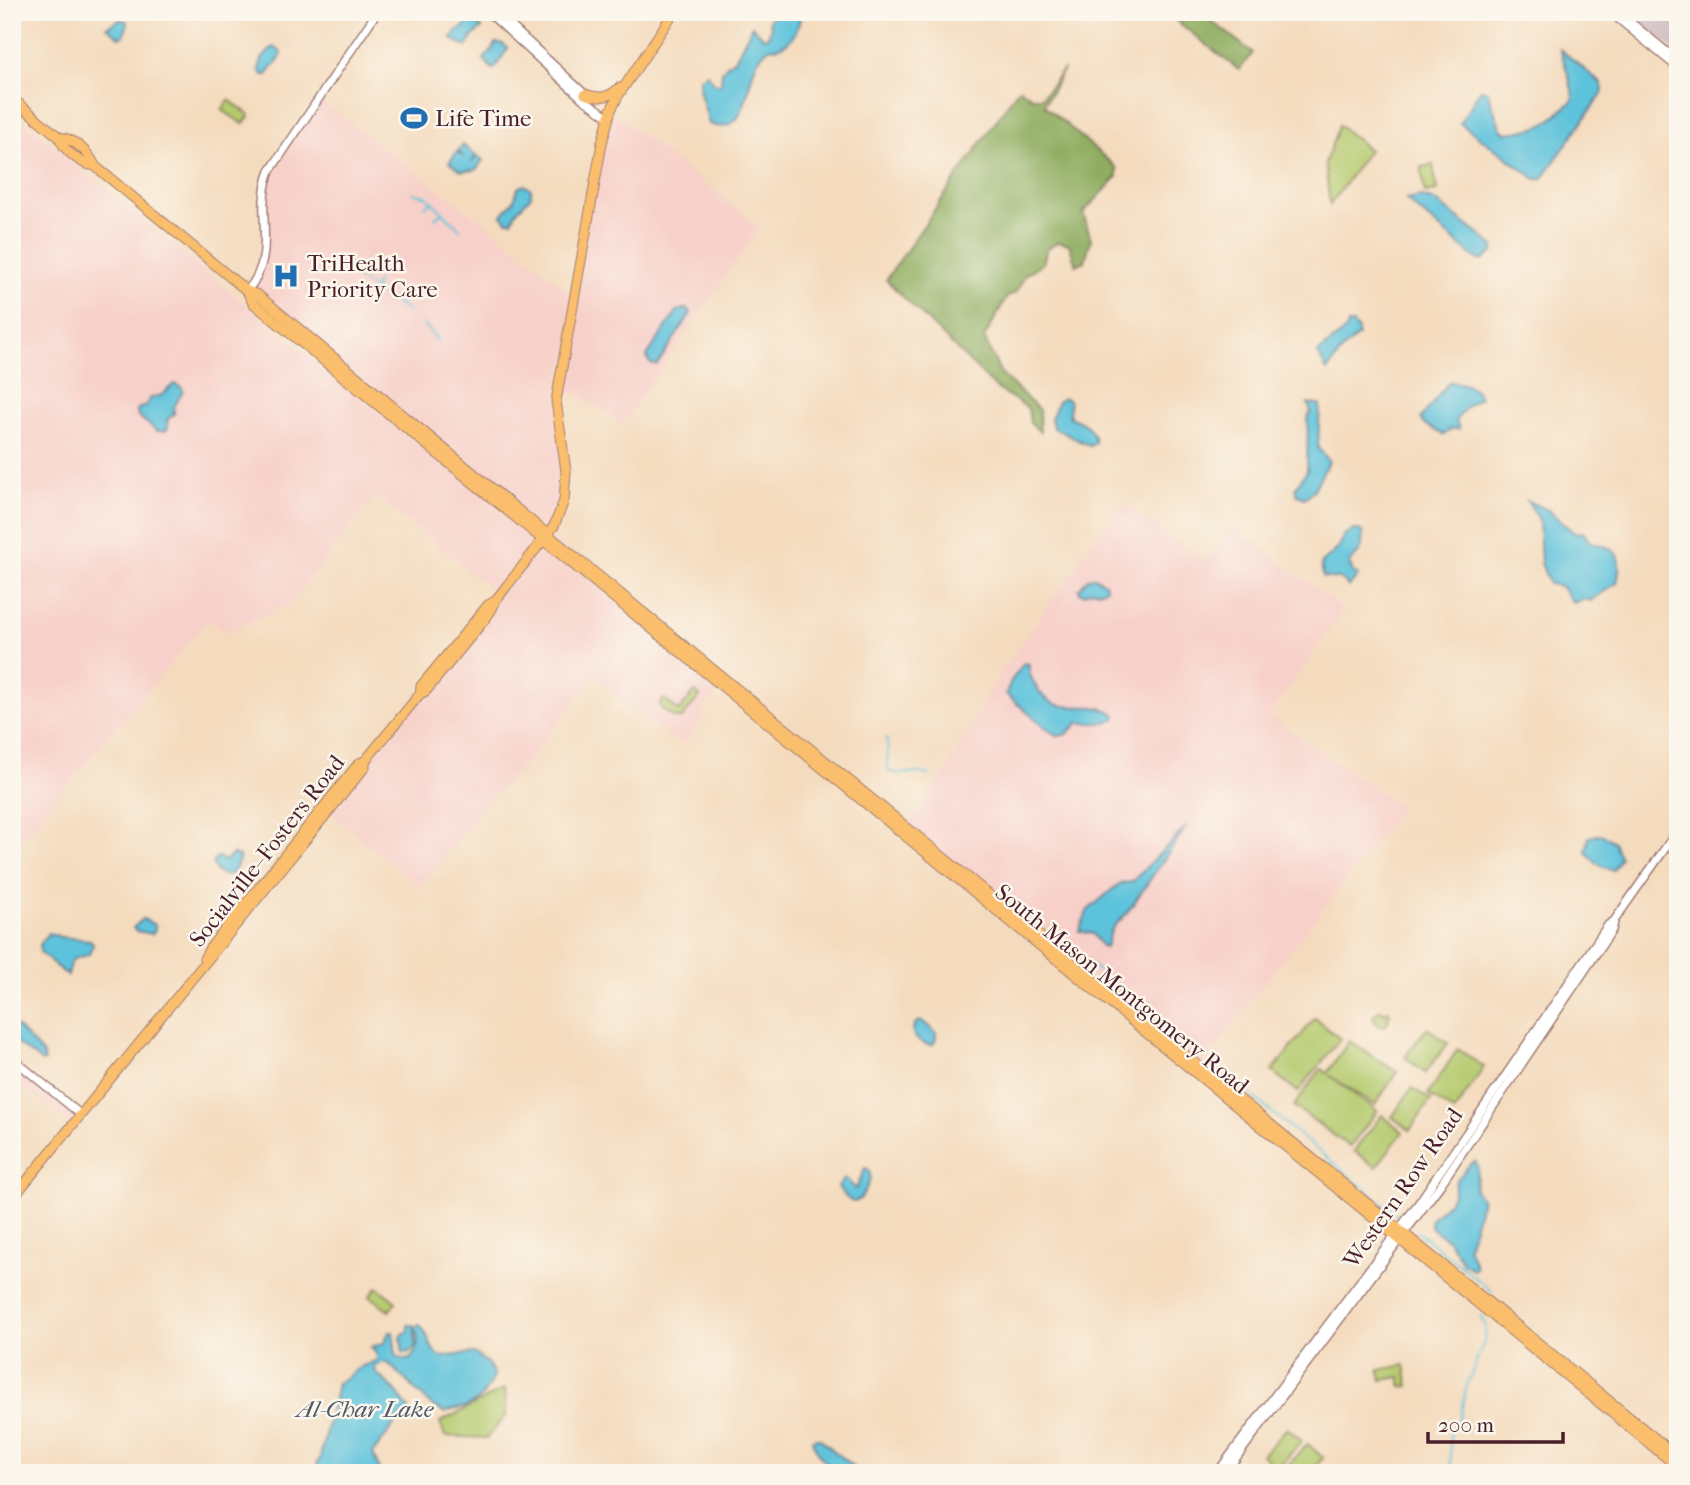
<svg xmlns="http://www.w3.org/2000/svg" width="1690" height="1485" font-family="'IM FELL French Canon',serif">
  <style>
    .built { fill: #f7d0c9 }
    .industrial { fill: #d2bec1 }
    .green { fill: #b4c96c; stroke: #7f744c; stroke-width: 2 }
    .forest { fill: #8fad60; stroke: #6c6646; stroke-width: 2 }
    .water { fill: #5dc2db; stroke: #547083; stroke-width: 2 }
    .lines { fill: none; stroke-linecap: round; stroke-linejoin: round }
    .stream { stroke: #5dc2db; stroke-width: 2 }
    .minor-casing { stroke: #9f7d74; stroke-width: 10 }
    .major-casing { stroke: #9f7d74; stroke-width: 11 }
    .minor { stroke: #fff; stroke-width: 7 }
    .major { stroke: #fabe6d; stroke-width: 9 }
    .labels { text-anchor: middle; dominant-baseline: central; stroke-width: 5; stroke-linejoin: round; paint-order: stroke }
    .poi-label { font-size: 23px; fill: #4a1f2b; stroke: #fbf7ec; text-anchor: start }
    .street-label { font-size: 23px; fill: #4a1f2b; stroke: #fbf7ec }
    .water-label { font-size: 24px; font-style: italic; fill: #515869; stroke: #fbf7ec }
  </style>
  <rect width="100%" height="100%" fill="#fbf7ec"/>
  <filter id="ink" filterUnits="userSpaceOnUse"><feTurbulence type="fractalNoise" baseFrequency=".0143" numOctaves="2"/><feDisplacementMap in="SourceGraphic" scale="14" xChannelSelector="R" yChannelSelector="G"/><feConvolveMatrix kernelMatrix="1 2 1 2 8 2 1 2 1" color-interpolation-filters="sRGB"/></filter>
  <filter id="wash" filterUnits="userSpaceOnUse"><feTurbulence type="fractalNoise" baseFrequency=".00686" numOctaves="4" result="noise"/><feDisplacementMap in="SourceGraphic" scale="28" xChannelSelector="R" yChannelSelector="G"/><feGaussianBlur stdDeviation="1.57" result="paint"/><feColorMatrix in="noise" values="0 0 0 0 0 0 0 0 0 0 0 0 0 0 0 0 0 1.4 0 .05"/><feComposite in="paint" operator="in"/></filter>
  <g filter="url(#wash)">
    <rect width="100%" height="100%" fill="#f4dbbe"/>
    <path class="built" d="M318,99L483,222L566,289L574,300L594,186L614,113L760,227L622,425L580,394L562,392L571,338L557,391L566,486L548,534L722,687L703,710V716L685,745L655,727L594,678L530,758L489,801L420,888L328,811L548,534L247,291L259,271L267,180Z
      M12,111L417,445L420,442L528,533L531,543L494,591L375,496L290,604L224,633L208,620L12,851Z
      M1124,504L1206,562L1232,526L1344,609L1269,716L1402,807L1200,1067L907,827L944,774L993,684L1102,529Z
      M12,1058L80,1114L71,1126L12,1078Z"/>
    <path class="industrial" d="M1626,12H1678V54Z"/>
    <path class="green" d="M229,100L250,115L243,124L222,110Z
      M1339,125L1369,150L1330,205L1325,163Z
      M1433,165L1437,191L1425,193L1421,167Z
      M695,692L700,696L682,718H674L661,708L660,703L664,699L679,711Z
      M1380,1010L1385,1013L1388,1010L1390,1012L1387,1024L1382,1027L1375,1022L1373,1016Z
      M1315,1018L1340,1039L1298,1092L1272,1071Z
      M1427,1028L1448,1043L1425,1073L1405,1057Z
      M1349,1041L1397,1072L1375,1105L1329,1075L1377,1111L1350,1147L1294,1106L1321,1069L1327,1073Z
      M1458,1049L1484,1067L1454,1112L1428,1094Z
      M1412,1088L1431,1100L1410,1130L1392,1117Z
      M1382,1115L1403,1132L1376,1167L1354,1151Z
      M377,1287L396,1302L389,1311L370,1296Z
      M1405,1365L1409,1386L1402,1387L1400,1377L1381,1380L1379,1370Z
      M505,1389L506,1415L487,1438L445,1436L440,1422Z
      M1287,1428L1302,1441L1277,1468L1262,1455Z
      M1308,1444L1323,1458L1309,1473H1280Z"/>
    <path class="forest" d="M1165,12H1200L1253,53L1239,70Z
      M1064,69L1044,105L1117,168V177L1083,213L1091,239L1085,261L1076,265L1069,244L1058,242L1047,249L1043,263L1025,275L1017,292L1007,297L984,338L1001,374L1039,410L1040,432L1030,423L1028,408L996,388L886,280L1019,88L1032,97H1042Z"/>
    <path class="water" d="M786,12H796L800,18C798,30 792,42 779,47C776,48 772,47 769,48C766,50 760,57 758,60C745,80 750,139 709,124L699,89L700,78L707,74L716,85L721,84L722,72L727,65L736,58L752,26L764,38L769,35L771,27L769,21L771,17Z
      M469,19L482,28L472,37L467,47L452,39L456,31L464,27Z
      M119,20H125L128,24L123,37H119L107,27Z
      M495,43H501L508,48L495,68L492,69L484,59L492,50Z
      M273,47L279,50L282,55L267,75H263L259,69L262,59Z
      M1560,49L1602,84L1603,92L1542,179H1536L1460,123L1481,89L1487,91L1501,129L1507,133C1545,128 1545,126 1573,100C1575,92 1563,60 1560,49Z
      M463,145L476,155L472,162L477,156L483,160L476,170L461,171L449,162L457,152L464,157L458,151Z
      M524,185L531,189V196L516,212L512,221H507L502,215L514,200L518,188Z
      M1421,197L1435,201L1494,246L1493,252L1482,261L1474,257L1406,200Z
      M684,309L689,310L691,313L657,365L652,364L648,361L647,356L677,311Z
      M1348,324H1353L1358,330V336L1344,348L1327,371L1318,353L1347,329Z
      M1449,382C1460,382 1476,386 1480,398L1468,405L1456,420L1459,429H1451L1444,435L1424,424L1421,418Z
      M174,384L181,387L183,391L174,407V414L167,420L168,428L165,431H157L138,416L137,411L139,408L145,407L151,398L162,395Z
      M1064,398L1069,400C1071,406 1068,410 1070,417C1084,423 1093,427 1095,442L1090,446L1054,428L1051,420L1058,401Z
      M1308,404H1320L1318,448L1329,461L1313,491L1305,498L1297,495L1295,488L1307,471L1308,417L1311,412Z
      M1527,501L1548,510L1574,533L1583,532L1590,542C1618,548 1623,555 1617,583L1590,601L1583,599L1573,603L1561,586L1549,584L1541,563L1539,519Z
      M1353,530H1359L1363,533L1361,550L1349,563L1353,572L1358,576L1349,587L1340,579L1323,577L1321,564C1331,553 1340,552 1343,536Z
      M1095,577L1106,584V588L1102,591L1092,590L1084,594L1080,593L1079,589L1088,578Z
      M1024,663L1029,664C1028,673 1031,677 1035,685C1056,723 1088,695 1116,715L1114,720L1105,723H1078L1067,734L1059,736L1048,730L1006,694L1011,681Z
      M1186,827L1127,913L1112,928L1106,947L1102,946L1093,934L1079,931L1088,910L1119,884L1132,882Z
      M1601,834L1614,842L1620,858L1613,871L1596,863L1586,852L1589,837Z
      M233,854L240,857L234,872L226,876L217,872L213,866L214,860L218,857L226,861Z
      M143,919L155,925V930L152,934L136,931L133,928Z
      M48,933L61,937L90,940L93,943C92,957 86,955 75,958L70,963L68,976L40,952V945Z
      M922,1021L936,1033V1040L932,1045C919,1044 906,1034 917,1022Z
      M12,1026L17,1027L42,1053L45,1061L42,1062L12,1040Z
      M1476,1162L1478,1169L1475,1190L1482,1199L1468,1247L1476,1267L1474,1270L1463,1263L1448,1240L1432,1228L1430,1222L1433,1217L1449,1202L1453,1195L1456,1181L1471,1163Z
      M865,1168L869,1170C872,1180 869,1182 865,1191C856,1210 848,1201 838,1187L845,1178L856,1189Z
      M408,1325H414L416,1346L410,1352L403,1353L401,1337L404,1333H408Z
      M420,1325C430,1335 428,1349 440,1357L474,1353L488,1364L494,1375C489,1387 481,1401 468,1406C460,1409 454,1408 445,1413L432,1406L389,1364L383,1362L374,1368L377,1374L394,1389L409,1409L407,1414L403,1413L373,1453L380,1473H318L317,1462L320,1460C324,1433 333,1409 337,1383C346,1379 351,1373 359,1368C365,1364 370,1364 377,1360V1355L371,1347L384,1343L389,1332H393L396,1355L402,1359L409,1360C419,1350 420,1339 415,1327Z
      M819,1438L860,1473C834,1473 821,1465 812,1439Z"/>
    <g class="lines">
      <path class="stream" d="M412,193L426,196L460,229
        M425,207L431,201
        M435,218L442,212
        M356,278L383,294L408,312
        M375,289L377,281
        M398,304L403,296
        M424,325L438,341
        M886,738C890,750 885,764 889,772C902,776 914,770 929,775
        M1057,938L1099,971
        M1214,1065L1397,1215
        M1418,1232L1492,1291
        M1451,1473L1450,1436L1460,1416L1466,1388L1485,1339L1486,1327L1480,1316"/>
    </g>
  </g>
  <g filter="url(#ink)">
    <g class="lines">
      <g class="minor-casing">
        <path id="minor" d="M488,12L583,99L609,117
          M496,12L588,97
          M1610,12L1678,68
          M1618,12L1678,61
          M247,291C280,253 253,213 270,171L377,12
          M12,1058L80,1114
          M1217,1473L1420,1201L1608,925L1614,921L1678,830
          M1225,1473L1441,1184L1612,930L1614,922"/>
      </g>
      <g class="major-casing">
        <path id="major" d="M585,94C599,99 608,98 619,88
          M12,98L59,137C73,138 90,153 95,166L247,291L258,295L541,529L1678,1457
          M59,137C63,150 81,165 95,166
          M247,291L253,303L1678,1467
          M420,694L421,686L488,605L495,601L554,526L564,501L566,471L556,401L602,143L611,110L618,96L674,12
          M204,959L210,948L359,763L365,761
          M12,1199L365,767V761L420,694L426,691L486,618L492,609L495,601"/>
      </g>
      <use href="#minor" class="minor"/>
      <use href="#major" class="major"/>
    </g>
  </g>
  <defs>
    <g id="stadium-bare" transform="scale(2.1)"><path d="M0-5a6.5 5 0 1 0 0 10a6.5 5 0 1 0 0-10ZM-3.5-1.8h7v3.6h-7Z" fill="#1f6fb2" stroke="#fbf7ec" stroke-width="2.5" paint-order="stroke"/></g>
    <g id="hospital-bare" transform="scale(2.1)"><path d="M-5-5h3v3.5h4V-5h3V5h-3V1.5h-4V5h-3Z" fill="#1f6fb2" stroke="#fbf7ec" stroke-width="2.5" paint-order="stroke"/></g>
  </defs>
  <g fill-rule="evenodd">
    <use href="#stadium-bare" x="414" y="118"/>
    <use href="#hospital-bare" x="286" y="276"/>
  </g>
  <g class="labels">
    <g class="poi-label">
      <text x="435" y="118">Life Time</text>
      <text x="307" y="263">TriHealth<tspan x="307" dy="26">Priority Care</tspan></text>
    </g>
    <g class="street-label">
      <text transform="translate(267 851) rotate(-52)">Socialville–Fosters Road</text>
      <text transform="translate(1122 989) rotate(39)">South Mason Montgomery Road</text>
      <text transform="translate(1403 1188) rotate(-55)">Western Row Road</text>
    </g>
    <g class="water-label">
      <text x="365" y="1409">Al-Char Lake</text>
    </g>
  </g>
  <rect width="1690" height="1485" fill="none" stroke="#fbf7ec" stroke-width="42"/>
  <path d="M1428 1432v10h135v-10" fill="none" stroke="#4a1f2b" stroke-width="3.5"/>
  <text x="1438" y="1432" font-size="21" fill="#4a1f2b" stroke="#fbf7ec" stroke-width="5" paint-order="stroke">200 m</text>
</svg>
